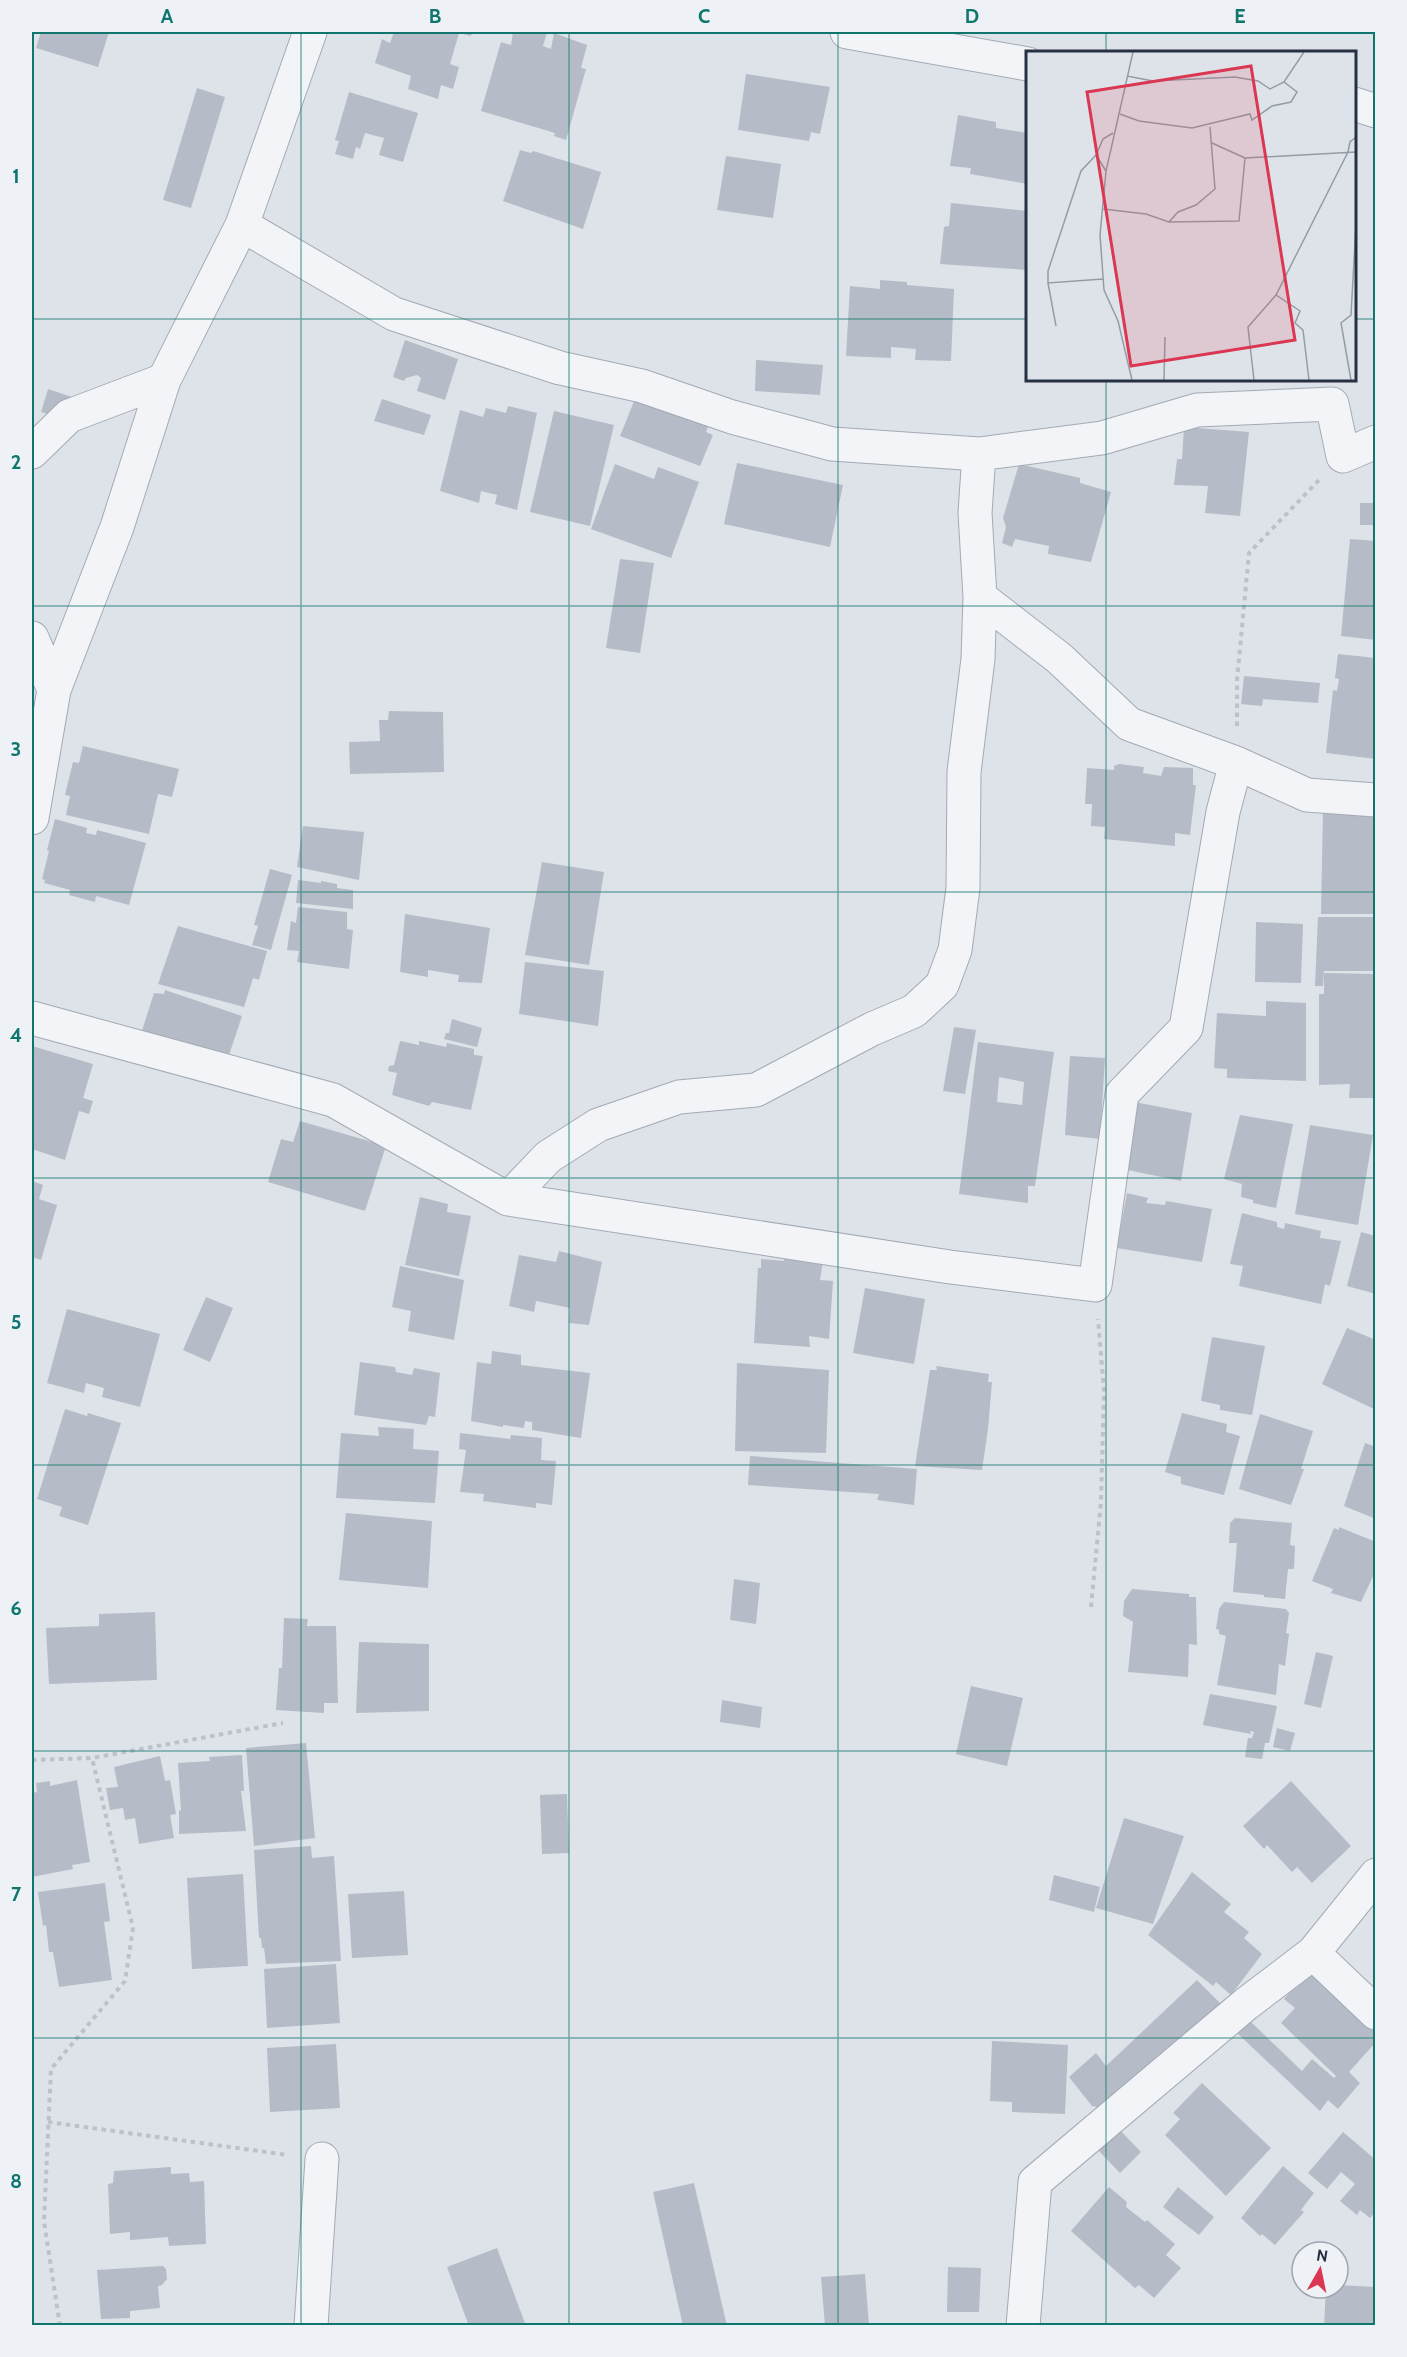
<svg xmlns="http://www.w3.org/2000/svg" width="1407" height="2357" font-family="Cabin,sans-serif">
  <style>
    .building { fill: #b5bcc7; fill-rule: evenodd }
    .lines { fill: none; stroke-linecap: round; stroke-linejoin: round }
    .minor-casing { stroke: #a3aab4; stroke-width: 35 }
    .path { stroke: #bdc1c8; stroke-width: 4; stroke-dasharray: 4.5 4.5; stroke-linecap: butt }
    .minor { stroke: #f2f4f7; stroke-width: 33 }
    .grid { fill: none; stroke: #0f766e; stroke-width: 1.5; stroke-opacity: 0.55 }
    .inset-road { fill: none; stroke: #949ca6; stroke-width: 1.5 }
    .view { fill: #db3752; fill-opacity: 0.15; stroke: #db3752; stroke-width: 3 }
    .inset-edge { fill: none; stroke: #263142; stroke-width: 3 }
    .neatline { fill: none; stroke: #0f766e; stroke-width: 2 }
    .grid-label { font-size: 20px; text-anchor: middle; font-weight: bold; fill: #0f766e }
  </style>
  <rect width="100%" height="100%" fill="#dee3e9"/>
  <path class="building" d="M41,32H109L98,67L36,48Z
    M394,32H472L471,36L459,33L450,64L459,67L453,89L441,85L438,99L408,89L411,76L375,63L382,39L390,43Z
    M513,32H547L543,46L551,49L554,33L587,45L581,68L586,69L566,140L554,136L555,133L481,111L501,42L511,45Z
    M746,74L830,87L820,134L811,132L809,141L738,130Z
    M197,88L225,97L191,208L163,200Z
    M349,92L418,113L403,162L379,155L384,138L365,133L360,149L356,147L353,159L335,154L339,141L335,140Z
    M958,115L996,122V128L1028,133V184L970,174L971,168L950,166Z
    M520,150L531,153L533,151L601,172L583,229L503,201Z
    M726,156L781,164L773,218L717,210Z
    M951,203L1028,211V270L940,264L944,227L949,226Z
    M880,280L907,282V285L954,289L951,361L915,360L916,349L891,347V358L846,356L850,286L880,289Z
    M405,340L458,359L445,400L417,391L421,378L417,375L406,378L404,381L393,377Z
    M756,360L823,365L820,395L755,391Z
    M48,389L72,397L66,419L41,412Z
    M639,389L713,413L706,432L713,435L700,466L620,436Z
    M382,399L431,415L424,435L374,421Z
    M508,406L537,413L517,510L495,504L497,495L481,491L479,503L440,491L460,410L483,417L486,408L506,413Z
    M554,411L614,425L590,526L530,512Z
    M1184,427L1249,432L1240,516L1205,513L1208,486L1174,485L1177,459H1182Z
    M737,463L843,485L830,547L724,524Z
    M615,464L654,479L658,467L699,482L671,558L591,529Z
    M1019,464L1080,478V483L1111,492L1091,562L1048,554L1049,546L1015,539L1012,547L1002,543L1006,527L1003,518Z
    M1360,503H1376V525H1360Z
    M1350,539L1376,541V640L1341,636Z
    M620,559L654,563L640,653L606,648Z
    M1338,654L1376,658V759L1326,753L1333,690L1337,691L1339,679L1335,678Z
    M1244,676L1320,683L1318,703L1263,699L1262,706L1241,704Z
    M389,711L443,712L444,772L350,774L349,742L380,741L379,720H388Z
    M83,746L179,769L172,797L158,794L149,834L66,815L70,796L65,795L73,762L79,763Z
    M1119,764L1144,767L1143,773L1161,776L1164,767L1193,768V785H1196L1190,835L1175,833V846L1104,839L1105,827L1091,826L1092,804H1085L1087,768L1114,770V766Z
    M1323,808L1374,810L1373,914H1321Z
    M55,819L87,828L86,833L96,835L97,830L146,843L129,905L96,896L95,902L69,895L70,890L44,883L45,880L42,879L49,851L47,850Z
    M303,826L364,832L359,880L297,867Z
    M542,862L604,872L589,965L525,955Z
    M270,869L292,875L271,950L252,945L258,926L254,925Z
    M298,880L321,883V881L337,884V888L353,890V909L296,903Z
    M298,907L347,912V929L353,930L349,969L297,962L299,951L287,950L291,921L296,923Z
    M405,914L490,928L482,983L458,982L459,975L428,970V977L400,972Z
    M1318,917H1376V971H1324L1323,986H1315Z
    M1256,922L1303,924L1301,983L1255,982Z
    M178,926L267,951L259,980L253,978L244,1007L158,984Z
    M525,962L604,971L598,1026L519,1014Z
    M1324,973L1376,974V1098H1349L1350,1084L1319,1085V994H1324Z
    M165,990L242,1016L224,1070L139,1040L154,993L164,994Z
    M1266,1001L1306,1003V1081L1227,1078V1069L1214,1068L1217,1013L1266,1016Z
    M452,1019L482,1028L477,1047L444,1039L446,1033H449Z
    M954,1027L976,1030L965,1094L943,1091Z
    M400,1041L419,1045V1041L446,1047L447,1043L474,1049V1055L483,1056L471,1110L432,1102L429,1106L392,1095L397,1073L388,1071L389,1066L394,1065Z
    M978,1042L1054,1052L1035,1186H1028V1203L959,1194ZM999,1077L1024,1082L1022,1105L997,1102Z
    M32,1046L93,1064L83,1098L93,1101L89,1114L79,1111L65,1160L32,1149Z
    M1070,1056L1105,1058L1100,1139L1065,1135Z
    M1129,1101L1192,1113L1181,1181L1118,1168Z
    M1240,1115L1293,1124L1276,1208L1253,1203V1200L1241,1197L1242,1184L1224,1179Z
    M300,1121L386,1146L365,1211L268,1182L281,1139L293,1142Z
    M1310,1125L1373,1135L1358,1225L1295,1214Z
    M32,1181L43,1185L39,1199L57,1205L41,1260L32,1257Z
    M1127,1193L1148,1198L1146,1203L1165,1205L1166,1201L1212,1209L1202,1262L1117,1248Z
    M420,1197L448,1204L447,1212L471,1216L459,1276L405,1265Z
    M1242,1213L1277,1222V1227L1284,1229L1285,1223L1321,1231L1320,1238L1341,1241L1330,1286L1325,1284L1321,1304L1239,1286L1243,1266L1230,1264Z
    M1361,1232L1376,1236V1294L1347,1286Z
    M559,1251L602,1262L589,1325L569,1323L570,1308L536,1301L534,1312L509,1306L519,1255L556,1262Z
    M784,1258L823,1261L820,1280L833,1281L829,1339L809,1336L810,1347L754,1343L758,1268H761V1259L784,1261Z
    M400,1266L464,1280L454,1340L408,1331L411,1311L392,1307Z
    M865,1288L925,1299L914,1364L853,1353Z
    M206,1297L233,1308L210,1362L183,1350Z
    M67,1309L160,1334L140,1407L102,1397L104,1388L86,1383L84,1393L47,1383Z
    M1347,1328L1376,1340V1410L1322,1384Z
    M1212,1337L1265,1346L1252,1415L1220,1410V1405L1201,1401Z
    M492,1351L521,1355V1365L590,1373L581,1438L532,1430V1422L525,1421L524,1428L503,1425V1427L471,1421L477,1362L491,1364Z
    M360,1362L395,1367L396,1372L412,1375L414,1368L440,1373L435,1417L429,1416L426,1425L354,1415Z
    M737,1363L829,1370L826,1453L735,1451Z
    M936,1366L989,1374L988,1382H992L988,1429L982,1470L915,1466L930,1370H937Z
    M65,1409L87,1416L88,1413L121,1423L88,1525L59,1516L62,1507L37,1499Z
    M1182,1413L1227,1424L1226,1432L1240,1436L1224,1495L1181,1484V1477L1165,1472Z
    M1260,1414L1313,1431L1301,1469H1304L1291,1505L1239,1489Z
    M378,1427L414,1429L413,1449L439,1451L435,1503L336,1498L341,1433L379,1436Z
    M460,1433L510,1439L511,1435L542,1438L541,1460L556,1461L552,1505L536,1503V1508L483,1501L484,1494L460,1492L466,1450L459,1449Z
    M1365,1443L1376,1447V1519L1344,1506Z
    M750,1456L917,1469L914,1505L877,1500L879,1494L748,1485Z
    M346,1513L432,1521L428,1588L339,1580Z
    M1235,1518L1292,1523L1290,1545L1295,1546L1294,1569H1288L1285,1599L1264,1597V1595L1233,1592L1237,1543H1229L1230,1523Z
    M1339,1527L1376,1542V1570L1361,1602L1331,1593L1333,1589L1312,1581L1334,1528L1339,1530Z
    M734,1579L760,1583L756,1624L730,1620Z
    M1132,1589L1189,1594V1597H1196L1197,1645L1189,1644L1188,1677L1128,1672L1133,1622L1123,1616L1124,1601Z
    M1224,1602L1286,1609L1289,1613L1286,1633L1289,1634L1285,1666L1279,1664L1276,1695L1217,1685L1226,1636L1219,1634V1630L1216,1629L1219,1609Z
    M155,1612L157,1680L49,1684L46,1628L99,1626V1614Z
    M284,1618L308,1619L307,1626H336L338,1703H324V1713L276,1710L279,1668H282Z
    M359,1642L429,1644V1711L356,1713Z
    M1316,1652L1333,1656L1321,1708L1304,1704Z
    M971,1686L1023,1698L1007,1766L956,1754Z
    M1210,1694L1277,1706L1269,1743H1265L1262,1759L1245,1757L1248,1738H1252L1254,1732L1250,1731L1251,1734L1203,1725Z
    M722,1700L762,1707L760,1728L720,1722Z
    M1277,1728L1295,1733L1290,1751L1273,1747Z
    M306,1743L315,1838L254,1846L246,1748Z
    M242,1755L244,1791H241L246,1831L179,1834V1810L181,1811L178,1763L210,1761L209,1757Z
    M160,1756L165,1781L170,1780L176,1814L170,1815L174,1838L139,1844L135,1818L125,1820L123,1808L110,1810L106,1788L118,1787L114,1767Z
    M77,1780L90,1862L72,1865L73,1869L32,1877V1793L37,1792L36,1783L50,1781V1786Z
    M1291,1781L1351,1846L1312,1883L1297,1867L1292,1872L1267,1845L1264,1849L1243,1826Z
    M567,1794L569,1853L542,1854L540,1795Z
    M1124,1818L1184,1836L1153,1924L1096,1908Z
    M311,1846L312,1858L334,1856L341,1961L266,1964L264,1948H262L261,1938H259L254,1850Z
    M1192,1872L1231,1904L1224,1912L1249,1932L1244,1938L1262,1954L1231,1995L1216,1982L1213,1986L1148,1935Z
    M243,1874L248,1966L192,1969L187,1878Z
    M1054,1875L1100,1887L1094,1912L1049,1900Z
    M105,1883L110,1921L104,1922L112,1980L59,1987L53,1952H49L46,1925L43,1926L38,1892Z
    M404,1891L408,1955L352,1958L348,1894Z
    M336,1964L340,2023L267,2028L264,1969Z
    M1309,1969L1376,2027V2042L1349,2072L1360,2083L1338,2109L1328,2100L1320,2111L1237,2033L1249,2020L1302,2071L1312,2059L1334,2078L1336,2076L1281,2023L1295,2008L1284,1999Z
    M1197,1980L1221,2004L1102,2108L1092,2106L1069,2077L1096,2053L1106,2066Z
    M992,2041L1068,2045L1065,2114L1012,2112V2102L990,2101Z
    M336,2044L340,2108L270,2112L267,2048Z
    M1202,2083L1271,2148L1226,2196L1165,2135L1180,2119L1173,2113Z
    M1117,2127L1141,2152L1120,2173L1096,2148Z
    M1343,2132L1376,2160V2211L1370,2218L1360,2210L1357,2215L1340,2201L1355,2184L1341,2172L1327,2189L1308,2173Z
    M1283,2166L1314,2193L1301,2210L1304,2212L1275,2245L1262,2234L1260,2236L1241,2218Z
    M171,2167V2174L189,2173L190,2182L204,2181L206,2244L169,2246L168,2237L130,2240V2232L110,2234L108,2184L113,2183L114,2171Z
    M694,2183L727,2326H683L653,2192Z
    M1109,2187L1127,2202L1126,2207L1145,2222L1147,2220L1175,2244L1166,2255L1181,2268L1154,2298L1139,2285L1135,2288L1071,2231Z
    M1178,2187L1214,2217L1199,2235L1163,2207Z
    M497,2248L526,2326H469L447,2267Z
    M163,2266L166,2269L167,2279L162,2285L158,2286L160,2308L130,2311V2318L101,2319L97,2270Z
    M948,2267L981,2268L979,2312H947Z
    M865,2274L869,2326H825L821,2277Z
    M1338,2285L1376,2287V2326H1324L1326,2288H1338Z"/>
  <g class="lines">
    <g class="minor-casing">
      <path id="minor" d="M847,32L1028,64
        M1354,104L1376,111
        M242,225L394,314L560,368L642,386L732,417L832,444L979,454L1102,438L1197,410L1332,404L1343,456L1376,442
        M32,452L69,416L164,380
        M980,597L1059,658L1129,724L1236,763
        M32,638L54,690
        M32,818L54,690L117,527L164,380L242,225L310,32
        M32,1018L333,1100L508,1199L950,1267L1095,1285L1122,1094L1186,1028L1223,812L1236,763L1307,795L1376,800
        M508,1199L548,1157L598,1125L679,1097L756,1090L872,1029L914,1011L942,985L955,950L963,888L964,772L978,659L980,597L975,513L979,454
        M1313,1953L1376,2013
        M311,2326L322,2159
        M1023,2326L1035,2182L1246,2004L1313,1953L1376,1875"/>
    </g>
    <path class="path" d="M1237,726V680L1249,553L1319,480
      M1091,1607L1101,1502L1104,1391L1098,1319
      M32,1760L92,1758L283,1723
      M48,2122L288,2155
      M60,2326L44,2221L51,2069L125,1981L133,1928L92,1758"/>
    <use href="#minor" class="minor"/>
  </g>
  <path class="grid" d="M301,32V2326M569,32V2326M838,32V2326M1106,32V52M32,319H1028M1354,319H1376M1106,380V2326M32,606H1376M32,892H1376M32,1178H1376M32,1465H1376M32,1751H1376M32,2038H1376"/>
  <g transform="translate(1026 51)">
    <rect width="330" height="330" fill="#dee3e9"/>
    <path class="inset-road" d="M101,25L127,30L209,26L232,30L244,38L258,31L278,1M94,63L113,70L166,77L224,63L226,69L246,55L265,51L271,41L258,31M186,92L219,107M70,104L80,120M77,158L120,163L143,171L213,170L219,107L330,101M143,171L152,161L170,154L189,138L184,76M77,228L22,232V220L55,120L70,104L77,88L87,82M22,232L30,275M250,244L274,260L269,272L277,279L283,329M106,329L92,270L78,239L74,184L80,120L107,1M138,329L139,286M228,329L222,276L250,244L322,101L324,91L330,86M325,329L315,272L325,264L330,174"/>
    <path class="view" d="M225,15L269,289L105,315L61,41Z"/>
    <rect width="330" height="330" class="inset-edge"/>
  </g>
  <rect width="1407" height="2357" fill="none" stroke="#eef2f7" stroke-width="66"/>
  <g transform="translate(1320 2270) rotate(9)"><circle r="28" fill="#eef2f7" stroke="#9ea5af" stroke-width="1.5"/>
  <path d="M0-4.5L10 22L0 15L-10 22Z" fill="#db3752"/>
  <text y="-9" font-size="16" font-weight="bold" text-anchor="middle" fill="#263142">N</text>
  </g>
  <rect x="33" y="33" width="1341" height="2291" class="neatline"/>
  <g class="grid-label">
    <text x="167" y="23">A</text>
    <text x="435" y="23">B</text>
    <text x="704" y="23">C</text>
    <text x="972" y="23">D</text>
    <text x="1240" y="23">E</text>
    <text x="16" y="183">1</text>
    <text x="16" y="469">2</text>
    <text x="16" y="756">3</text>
    <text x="16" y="1042">4</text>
    <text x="16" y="1329">5</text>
    <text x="16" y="1615">6</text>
    <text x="16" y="1901">7</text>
    <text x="16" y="2188">8</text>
  </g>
</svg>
